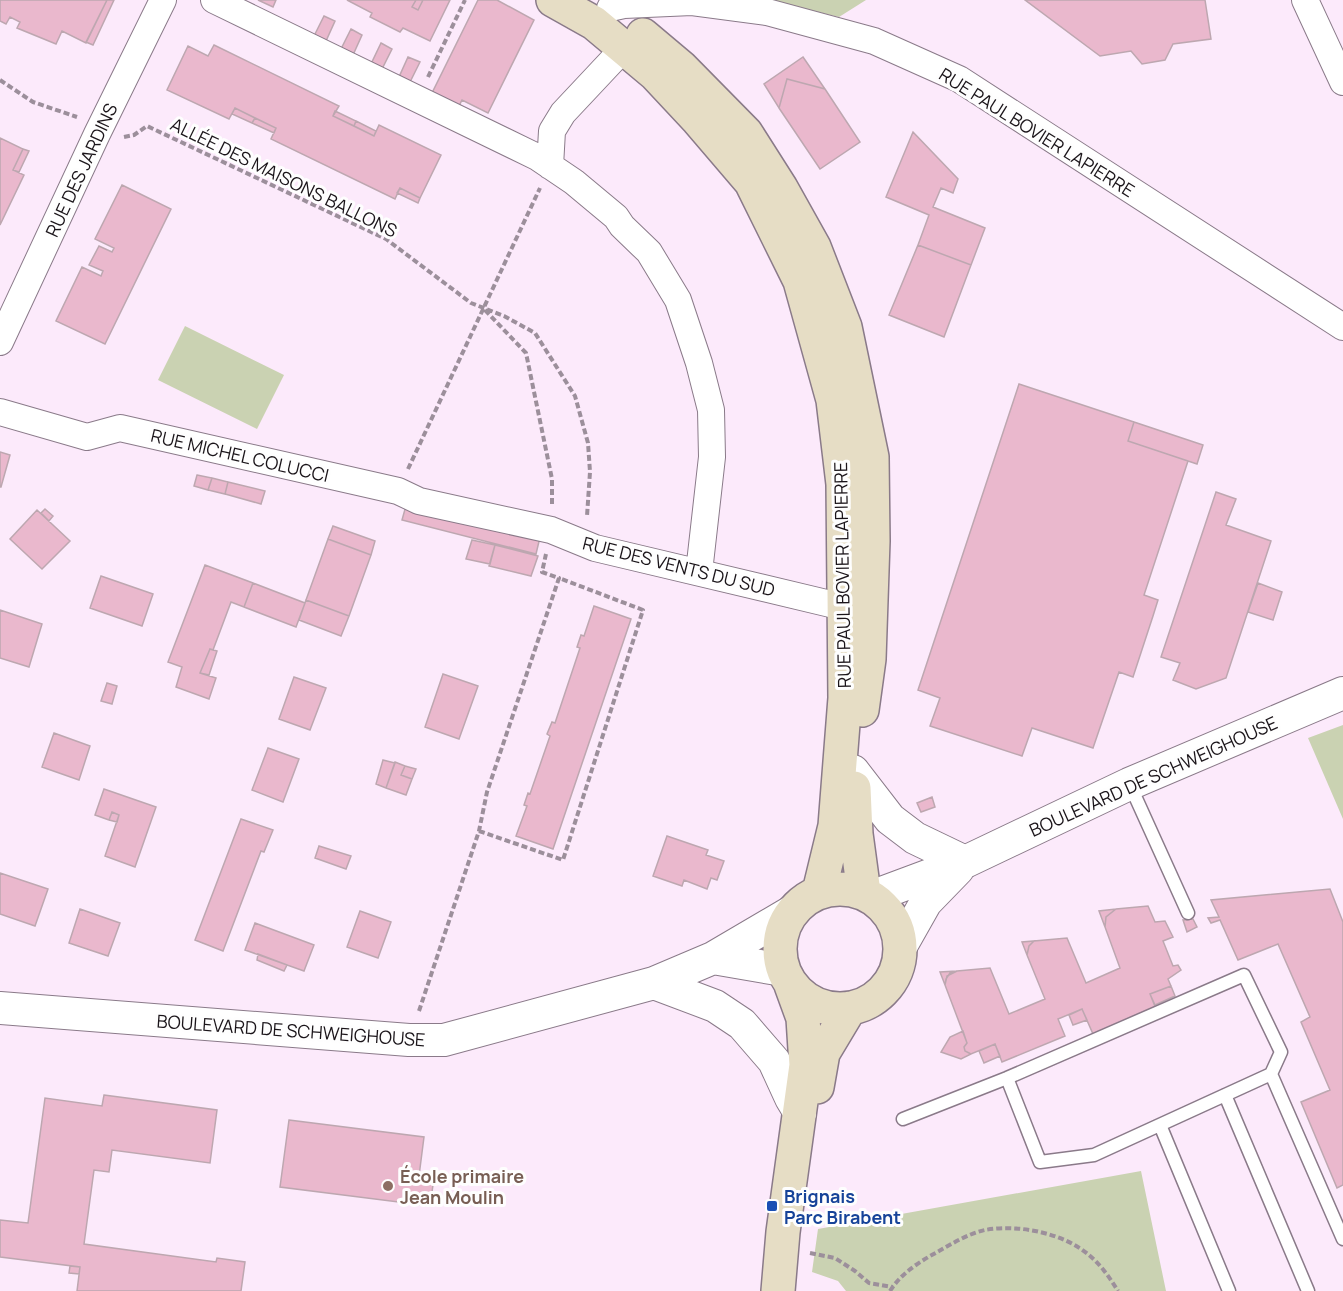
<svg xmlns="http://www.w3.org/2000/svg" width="1343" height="1291" font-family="Manrope,sans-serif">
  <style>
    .green { fill: #cad2b2 }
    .building { fill: #eab8cd; stroke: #bda7b0; stroke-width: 1.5 }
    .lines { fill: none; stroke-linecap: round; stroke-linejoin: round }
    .service-casing { stroke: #8a7a89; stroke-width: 15 }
    .minor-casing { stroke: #8a7a89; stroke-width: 28 }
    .tertiary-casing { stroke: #8a7a89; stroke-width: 34 }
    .secondary-casing { stroke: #8a7a89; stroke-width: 36 }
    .path { stroke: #9c8f9b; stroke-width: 4; stroke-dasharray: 6 3; stroke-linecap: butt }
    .service { stroke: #fff; stroke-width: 12 }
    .minor { stroke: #fff; stroke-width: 26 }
    .tertiary { stroke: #fff; stroke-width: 32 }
    .secondary { stroke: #e6ddc5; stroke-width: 33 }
    .education-dot { fill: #8d6e63; stroke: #fefefe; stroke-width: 2 }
    .transit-dot { fill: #1a4fb4; stroke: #fefefe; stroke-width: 2 }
    .labels { text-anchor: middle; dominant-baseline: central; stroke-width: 6; stroke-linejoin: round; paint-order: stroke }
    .street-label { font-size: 18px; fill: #1a1419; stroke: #fefefe }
    .education-label { font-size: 18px; font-weight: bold; fill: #785e54; stroke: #fefefe; text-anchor: start }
    .transit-label { font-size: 18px; font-weight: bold; fill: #164399; stroke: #fefefe; text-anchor: start }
  </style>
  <rect width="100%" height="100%" fill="#fceafb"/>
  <path class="green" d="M768,0H866L839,17Z
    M185,326L284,375L257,429L158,380Z
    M1343,725V819L1308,738Z
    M1141,1171L1166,1291H846L838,1281L812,1272L818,1229Z"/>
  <path class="building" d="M0,0H107L86,43L62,31L56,44L17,28L20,22L10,17L6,24L0,21Z
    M107,0H114L93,45L86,42Z
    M258,0H276L273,7Z
    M347,0H416L412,7L418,10L423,0H450L430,41L403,28L400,32L370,17L372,13Z
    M416,0H423L418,10L412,7Z
    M478,0H497L534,20L488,113L462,100L459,106L432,93Z
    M1025,0H1205L1211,39L1173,44L1165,60L1142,64L1131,51L1100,56Z
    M324,16L335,21L326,41L314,36Z
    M351,29L362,35L353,55L341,49Z
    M381,43L392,49L382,69L371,64Z
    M214,45L339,106L333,116L374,136L379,125L441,155L420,198L400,188L395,199L271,139L276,128L235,108L229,119L167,90L188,46L208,56Z
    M408,57L420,62L410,82L399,77Z
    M803,57L825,89L787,79L779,108L764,84Z
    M787,79L825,89L860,142L820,169L779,108Z
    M235,108L255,118L252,123L232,114Z
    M335,111L356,121L354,126L333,116Z
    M255,118L276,128L274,133L252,123Z
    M356,121L376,131L374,136L354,126Z
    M913,132L958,179L953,193L941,188L933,207L985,228L971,265L918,245L929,215L886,197Z
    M0,138L23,149L13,170L24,175L0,225Z
    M23,149L29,151L19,172L13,170Z
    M122,185L171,209L105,344L56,321L82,267L101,276L103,271L89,265L99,246L112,252L114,248L95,239Z
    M400,188L420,198L418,203L397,193Z
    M918,245L971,265L944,337L889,315Z
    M1019,384L1134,422L1128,441L1188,461L1144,595L1158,600L1153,616L1133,677L1119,672L1093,748L1032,728L1022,756L930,726L940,698L918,690Z
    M1134,422L1203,445L1197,464L1128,441Z
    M0,452L10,455L1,487H0Z
    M197,475L212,478L208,490L194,486Z
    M212,478L228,482L225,494L208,490Z
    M228,482L265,491L261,504L225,494Z
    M1216,492L1236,499L1226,525L1271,541L1226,678L1196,689L1173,680L1180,663L1161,657Z
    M407,502L541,533L536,554L402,520Z
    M45,509L53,516L49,521L41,513Z
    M37,510L70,541L42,569L10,539Z
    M333,526L375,541L371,555L328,539Z
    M328,539L371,555L349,616L306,600Z
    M472,540L495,545L490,564L466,559Z
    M495,545L538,556L531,576L489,566Z
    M205,565L253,583L244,607L231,602L213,650L210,649L200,673L216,678L209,699L176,687L182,667L168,662Z
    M101,576L153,594L142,626L90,608Z
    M253,583L305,603L296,627L244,607Z
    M1258,583L1282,592L1273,620L1248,612Z
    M306,600L349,616L341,636L299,620Z
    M594,606L631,619L553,849L516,836L527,806L524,805L528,793L530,794L550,736L547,734L552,722L555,723L580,648L577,647L581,635L584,636Z
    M0,610L42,624L29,667L0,658Z
    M210,649L217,651L209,675L200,673Z
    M443,674L478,686L459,739L425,727Z
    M294,677L326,688L310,730L279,719Z
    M107,683L117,686L112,704L101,701Z
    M54,733L90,746L79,780L42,767Z
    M268,748L299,759L283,802L252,790Z
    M383,760L395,763L386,788L376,784Z
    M395,762L405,766L401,775L412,779L406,795L386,788Z
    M405,766L416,769L412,779L401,775Z
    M104,789L156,807L135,867L105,856L119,815L112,812L109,820L95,815Z
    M932,797L935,807L921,812L917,803Z
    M112,812L119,815L117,822L109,820Z
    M241,819L273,830L264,852L261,851L223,951L195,940Z
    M667,836L708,850L706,855L724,861L717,880L711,878L707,889L684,880L682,886L653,876Z
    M319,846L351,856L346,869L315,858Z
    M0,873L48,889L35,926L0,914Z
    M1330,889L1343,922V1185L1337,1188L1301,1102L1330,1090L1301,1022L1310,1017L1278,944L1238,960L1220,920L1211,923L1208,918L1219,917L1211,900Z
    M1148,906L1155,922L1165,921L1173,937L1163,941L1173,966L1178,965L1181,970L1168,979L1171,986L1150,994L1156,1009L1093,1034L1082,1009L1058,1019L1065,1036L1002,1062L995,1044L971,1054L965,1051L964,1047L967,1043L945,985L946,979L950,973L957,971L990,968L1009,1014L1045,999L1027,955L1029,946L1034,941L1067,938L1086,983L1120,968L1105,927L1106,917L1116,909Z
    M80,909L120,923L108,956L69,943Z
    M1116,909L1106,917L1105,927L1099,911Z
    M360,911L391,922L378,958L347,947Z
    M1193,919L1197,927L1187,932L1183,920Z
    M255,923L314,945L304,971L245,950Z
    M1034,941L1029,946L1027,955L1022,942Z
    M258,954L287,965L284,971L257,960Z
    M957,971L947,976L945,985L940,972Z
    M1171,986L1175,996L1155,1005L1150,994Z
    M1082,1009L1087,1020L1073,1025L1069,1015Z
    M963,1031L967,1043L964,1047L965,1051L971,1054L961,1059L941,1052L950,1037Z
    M995,1044L1000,1056L984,1063L979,1051Z
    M104,1095L217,1110L210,1163L112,1150L109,1172L94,1170L84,1244L216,1262L217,1258L245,1262L241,1291H77L80,1267L0,1257V1220L28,1223L45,1098L102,1106Z
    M289,1120L424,1137L419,1176L434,1178L430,1206L280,1187Z
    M70,1266L80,1267L79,1274L69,1273Z"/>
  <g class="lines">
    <g class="service-casing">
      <path id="service" d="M1130,785L1188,913
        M1271,1074L1343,1239
        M1225,1095L1308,1291
        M903,1119L1007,1078L1244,975L1281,1052L1271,1074L1094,1155L1040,1162L1007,1078
        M1160,1125L1229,1291"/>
    </g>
    <g class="minor-casing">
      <path id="minor" d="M214,0L537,157L574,182L616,217L622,226L649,252L678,300L699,363L711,410L712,457L699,572
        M1305,0L1343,82
        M610,8L624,5L692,2L767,12L874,41L959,79L1343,327
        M550,166L552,131L563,113L624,48
        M0,342L97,134L163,0
        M0,412L87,437L120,428L398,491L419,501L551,530L595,548L843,607"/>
    </g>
    <g class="tertiary-casing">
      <path id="tertiary" d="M853,771L890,819L915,838L965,862
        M871,897L965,862L1129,784L1343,693
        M900,948L926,902L958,869
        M713,958L783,970
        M654,983L715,1006L742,1024L774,1061L791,1098L800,1113
        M0,1008L409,1040H444L654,983L713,958L793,911"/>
    </g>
    <g class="secondary-casing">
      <path id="secondary" d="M553,0L594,23L655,74L698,120L751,182L800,281L833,400L843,484L845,698L835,826L819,892
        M643,35L681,67L746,133L781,188L814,247L845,327L872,457L873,541L869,659L862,710
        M854,788L856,834L864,893
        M780 949a60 60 0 1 1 120 0a60 60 0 1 1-120 0Z
        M817,1087L823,1053L850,1008
        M778,1291L783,1232L806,1065L803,1018L791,985"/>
    </g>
    <path class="path" d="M428,77L465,0
      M0,80L33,102L77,117
      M124,137L134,135L147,126L386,239L471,303L504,316L535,333L575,396L588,443L590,472L587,516
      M485,310L526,353L552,479V505
      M408,469L540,188
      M479,831L563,860L643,610L559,578
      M419,1011L479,831L487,792L559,578L542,572L546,554
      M810,1253L835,1258L855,1271L869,1283L893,1287
      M890,1291C902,1272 921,1261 939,1251C953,1243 970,1233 985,1230C1019,1224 1063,1233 1089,1255C1101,1265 1110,1278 1118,1291"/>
    <use href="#service" class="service"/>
    <use href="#minor" class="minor"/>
    <use href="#tertiary" class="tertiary"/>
    <use href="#secondary" class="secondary"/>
  </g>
  <circle class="education-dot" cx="388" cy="1186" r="6"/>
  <rect class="transit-dot" x="766" y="1200" width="12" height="12" rx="3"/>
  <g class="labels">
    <g class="street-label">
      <text transform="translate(1037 132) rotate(32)">RUE PAUL BOVIER LAPIERRE</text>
      <text transform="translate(81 170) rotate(-65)">RUE DES JARDINS</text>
      <text transform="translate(284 177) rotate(26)">ALLÉE DES MAISONS BALLONS</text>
      <text transform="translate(240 455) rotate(13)">RUE MICHEL COLUCCI</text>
      <text transform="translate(679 566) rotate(14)">RUE DES VENTS DU SUD</text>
      <text transform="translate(842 575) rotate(-91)">RUE PAUL BOVIER LAPIERRE</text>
      <text transform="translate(1153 776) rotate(-24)">BOULEVARD DE SCHWEIGHOUSE</text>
      <text transform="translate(291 1030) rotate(4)">BOULEVARD DE SCHWEIGHOUSE</text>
    </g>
    <g class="education-label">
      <text x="400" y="1176">École primaire<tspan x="400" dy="21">Jean Moulin</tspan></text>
    </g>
    <g class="transit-label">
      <text x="784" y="1196">Brignais<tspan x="784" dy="21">Parc Birabent</tspan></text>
    </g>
  </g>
</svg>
